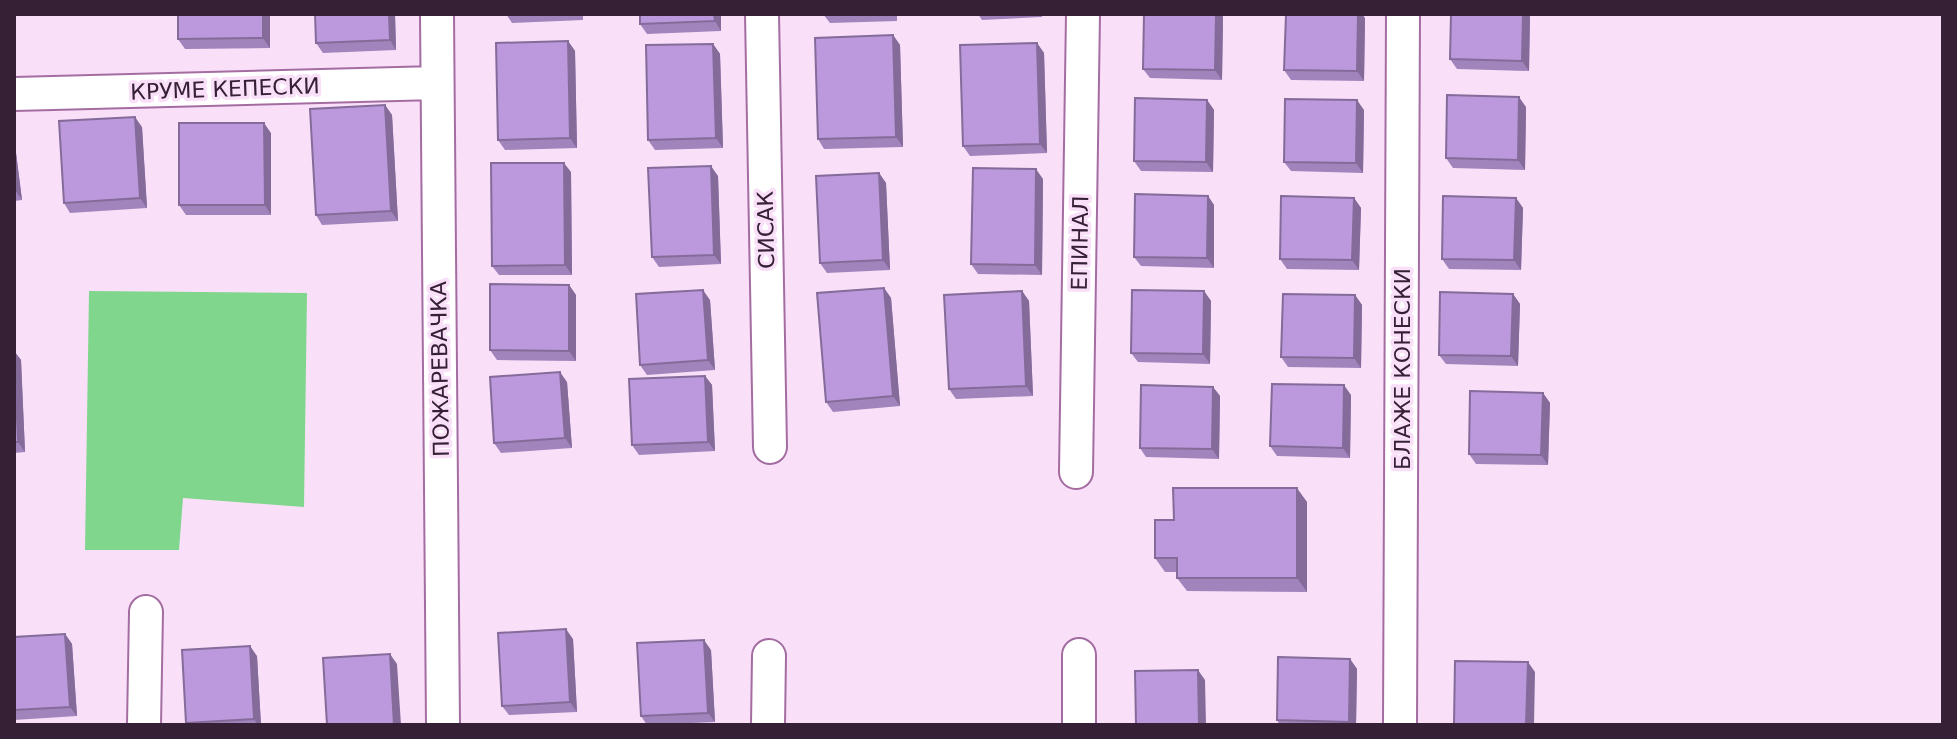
<svg xmlns="http://www.w3.org/2000/svg" width="1957" height="739" font-family="'DejaVu Sans',sans-serif">
  <style>
    .green { fill: #80d68c }
    .lines { fill: none; stroke-linecap: round; stroke-linejoin: round }
    .minor-casing { stroke: #a46da2; stroke-width: 36 }
    .minor { stroke: #fff; stroke-width: 32 }
    .wall { fill: #a284bd }
    .shaded-wall { fill: #846b9a }
    .building { fill: #bc99dc; stroke: #846b9a; stroke-width: 2 }
    .labels { text-anchor: middle; dominant-baseline: central; stroke-width: 7; stroke-linejoin: round; paint-order: stroke }
    .street-label { font-size: 22px; fill: #362036; stroke: #f9e0f8 }
  </style>
  <rect width="100%" height="100%" fill="#f9e0f8"/>
  <path class="green" d="M89,291L307,293L304,507L183,498L179,550H85Z"/>
  <g class="lines">
    <g class="minor-casing">
      <path id="minor" d="M437,14L443,725
        M762,14L770,447
        M14,94L436,83
        M1076,472L1083,14
        M1079,655V725
        M144,725L146,612
        M768,725L769,656
        M1400,725L1403,14"/>
    </g>
    <use href="#minor" class="minor"/>
  </g>
  <path class="wall" d="M178,14H270V48L185,49L178,39Z
    M315,14H395L396,50L323,53L316,43Z
    M506,14H583V20L512,23Z
    M640,14H721V31L647,34L640,24Z
    M823,14H897V21L830,23Z
    M978,14H1042V17L982,20Z
    M1144,14H1221L1223,17L1222,80L1150,78L1143,69Z
    M1530,14L1529,71L1457,69L1450,59Z
    M1365,18L1364,81L1291,80L1284,70Z
    M893,35L900,45L903,147L824,149L818,139Z
    M568,41L575,51L577,148L505,150L498,140Z
    M1037,43L1044,53L1047,153L970,156L963,146Z
    M713,44L720,54L723,148L655,150L648,140Z
    M1207,100L1214,110L1213,172L1141,171L1134,161Z
    M385,105L392,115L398,221L322,225L316,215Z
    M1526,107L1525,170L1453,168L1446,158Z
    M1364,110L1363,173L1291,171L1284,162Z
    M142,127L147,208L70,213L64,203Z
    M271,133V215H186L179,205Z
    M14,137L22,200L14,201Z
    M571,172L572,275H499L492,266Z
    M879,173L886,183L890,270L827,273L820,263Z
    M718,176L721,264L659,267L652,257Z
    M1043,179L1042,275L978,274L971,264Z
    M1208,196L1214,205V268L1141,266L1134,257Z
    M1354,198L1361,208L1359,270L1287,269L1280,259Z
    M1516,198L1523,208L1521,270L1449,269L1442,259Z
    M569,285L576,295V361L497,360L490,350Z
    M884,288L891,298L900,406L833,412L826,402Z
    M1022,291L1029,301L1033,396L956,399L949,389Z
    M1204,291L1211,301L1210,364L1138,362L1131,353Z
    M1513,294L1520,304L1518,366L1446,364L1439,355Z
    M1355,295L1362,305L1361,368L1288,367L1281,357Z
    M710,300L715,370L647,375L640,365Z
    M14,351L21,360L25,452L14,453Z
    M705,376L712,385L715,451L639,455L632,445Z
    M567,382L572,448L501,453L494,443Z
    M1213,387L1220,396L1219,459L1146,457L1140,448Z
    M1543,393L1550,403L1548,465L1476,464L1469,454Z
    M1351,395L1350,458L1277,456L1270,446Z
    M1307,502V592L1187,591L1177,578V572H1165L1155,558L1174,520Z
    M65,634L72,644L77,716L14,720V637Z
    M573,639L577,712L509,715L502,706Z
    M711,650L715,722L647,725L641,716Z
    M257,656L261,725H188L186,723Z
    M1350,659L1357,669L1356,725H1280L1277,720Z"/>
  <path class="shaded-wall" d="M263,14H270V48L263,38Z
    M389,14H395L396,50L390,40Z
    M714,14H721V31L715,21Z
    M1216,14H1221L1223,17L1222,80L1215,70Z
    M1358,14H1362L1365,18L1364,81L1357,71Z
    M1523,14H1530L1529,71L1522,61Z
    M893,35L900,45L903,147L896,137Z
    M568,41L575,51L577,148L570,138Z
    M1037,43L1044,53L1047,153L1040,144Z
    M713,44L720,54L723,148L716,138Z
    M1519,97L1526,107L1525,170L1518,160Z
    M1207,100L1214,110L1213,172L1206,162Z
    M1357,100L1364,110L1363,173L1356,163Z
    M385,105L392,115L398,221L391,211Z
    M135,117L142,127L147,208L140,198Z
    M264,123L271,133V215L265,205Z
    M14,137L22,200L15,190Z
    M564,163L571,172L572,275L565,265Z
    M711,166L718,176L721,264L714,255Z
    M1036,169L1043,179L1042,275L1035,265Z
    M879,173L886,183L890,270L883,260Z
    M1208,196L1214,205V268L1207,258Z
    M1354,198L1361,208L1359,270L1352,260Z
    M1516,198L1523,208L1521,270L1514,260Z
    M14,240L15,322L14,321Z
    M569,285L576,295V361L569,351Z
    M884,288L891,298L900,406L893,396Z
    M703,290L710,300L715,370L708,360Z
    M1022,291L1029,301L1033,396L1026,386Z
    M1204,291L1211,301L1210,364L1203,354Z
    M1513,294L1520,304L1518,366L1511,356Z
    M1355,295L1362,305L1361,368L1354,358Z
    M14,351L21,360L25,452L18,442Z
    M560,372L567,382L572,448L565,438Z
    M705,376L712,385L715,451L708,442Z
    M1344,385L1351,395L1350,458L1343,448Z
    M1213,387L1220,396L1219,459L1212,449Z
    M1543,393L1550,403L1548,465L1541,455Z
    M1297,488L1307,502V592L1297,578Z
    M566,629L573,639L577,712L570,702Z
    M65,634L72,644L77,716L70,707Z
    M704,640L711,650L715,722L708,713Z
    M250,646L257,656L261,725H258L254,719Z
    M390,654L397,664L401,725H394Z
    M1350,659L1357,669L1356,725H1352L1349,722Z
    M1528,662L1535,672L1534,725H1526Z
    M1198,670L1205,680L1206,725H1199Z"/>
  <path class="building" d="M178,14H263V38L178,39Z
    M315,14H389L390,40L316,43Z
    M640,14H714L715,21L640,24Z
    M1144,14H1216L1215,70L1143,69Z
    M1286,14H1358L1357,71L1284,70Z
    M1451,14H1523L1522,61L1450,59Z
    M893,35L896,137L818,139L815,38Z
    M568,41L570,138L498,140L496,43Z
    M1037,43L1040,144L963,146L960,45Z
    M713,44L716,138L648,140L646,45Z
    M1447,95L1519,97L1518,160L1446,158Z
    M1135,98L1207,100L1206,162L1134,161Z
    M1285,99L1357,100L1356,163L1284,162Z
    M385,105L391,211L316,215L310,109Z
    M135,117L140,198L64,203L59,121Z
    M179,123H264L265,205H179Z
    M491,163H564L565,265L492,266Z
    M711,166L714,255L652,257L648,168Z
    M973,168L1036,169L1035,265L971,264Z
    M879,173L883,260L820,263L816,176Z
    M1135,194L1208,196L1207,258L1134,257Z
    M1281,196L1354,198L1352,260L1280,259Z
    M1443,196L1516,198L1514,260L1442,259Z
    M490,284L569,285V351L490,350Z
    M884,288L893,396L826,402L817,293Z
    M703,290L708,360L640,365L636,294Z
    M1132,290L1204,291L1203,354L1131,353Z
    M1022,291L1026,386L949,389L944,295Z
    M1440,292L1513,294L1511,356L1439,355Z
    M1283,294L1355,295L1354,358L1281,357Z
    M14,351L18,442H14Z
    M560,372L565,438L494,443L490,377Z
    M705,376L708,442L632,445L629,379Z
    M1272,384L1344,385L1343,448L1270,446Z
    M1141,385L1213,387L1212,449L1140,448Z
    M1470,391L1543,393L1541,455L1469,454Z
    M1173,488H1297V578H1177V558H1155V520H1174Z
    M566,629L570,702L502,706L498,633Z
    M65,634L70,707L14,710V637Z
    M704,640L708,713L641,716L637,643Z
    M250,646L254,719L186,723L182,650Z
    M390,654L394,725H327L323,658Z
    M1278,657L1350,659L1349,722L1277,720Z
    M1455,661L1528,662L1526,725L1454,724Z
    M1198,670L1199,725H1136L1135,671Z"/>
  <g class="labels">
    <g class="street-label">
      <text transform="translate(225 89) rotate(-2)">КРУМЕ КЕПЕСКИ</text>
      <text transform="translate(766 230) rotate(-91)">СИСАК</text>
      <text transform="translate(1080 243) rotate(-89)">ЕПИНАЛ</text>
      <text transform="translate(440 369) rotate(-91)">ПОЖАРЕВАЧКА</text>
      <text transform="translate(1402 369) rotate(-90)">БЛАЖЕ КОНЕСКИ</text>
    </g>
  </g>
  <rect width="1957" height="739" fill="none" stroke="#362036" stroke-width="32"/>
</svg>
